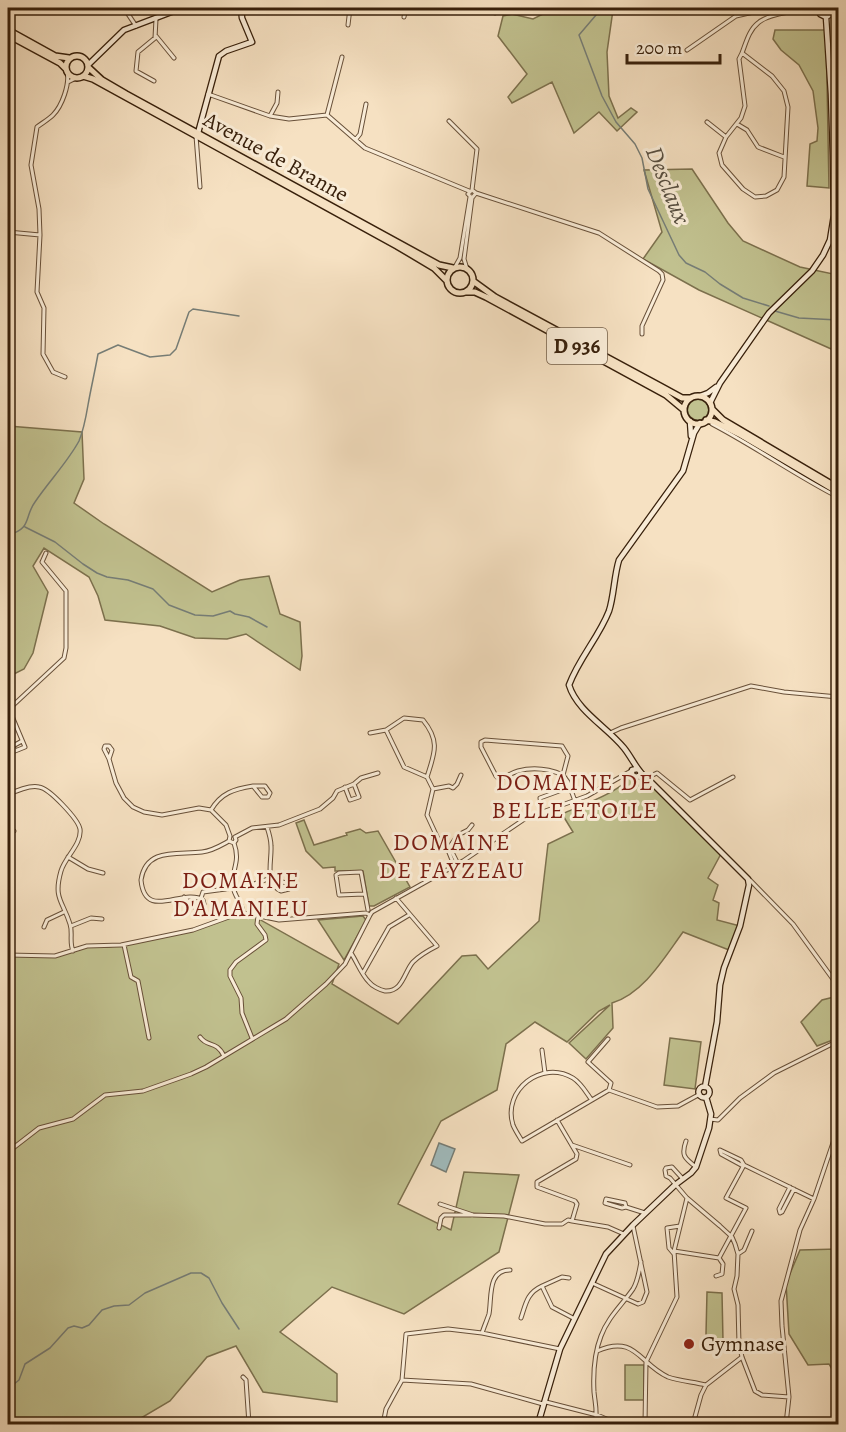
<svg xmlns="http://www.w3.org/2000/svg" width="846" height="1432" font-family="Alegreya,serif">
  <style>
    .green { fill: #c1c18f; stroke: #7c704d; stroke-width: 1.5 }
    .water { fill: #a0bbbd; stroke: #767d76; stroke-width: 1.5 }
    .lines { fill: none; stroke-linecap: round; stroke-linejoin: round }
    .stream { stroke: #767d76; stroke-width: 1.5 }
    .street-casing { stroke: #685039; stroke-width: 5 }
    .secondary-casing { stroke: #38200b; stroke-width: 7 }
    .primary-casing { stroke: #38200b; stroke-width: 8 }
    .street { stroke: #f9ecd7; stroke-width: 3 }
    .secondary { stroke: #f9ecd7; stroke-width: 4.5 }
    .primary { stroke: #f6e1c2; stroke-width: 5 }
    .poi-dot { fill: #8f2418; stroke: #f9ecd7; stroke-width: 2 }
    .labels { text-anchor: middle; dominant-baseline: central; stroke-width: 6; stroke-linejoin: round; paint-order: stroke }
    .shield { fill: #f9ecd7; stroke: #725d48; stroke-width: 1.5 }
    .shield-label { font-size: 21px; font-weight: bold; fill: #38200b }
    .street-label { font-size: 22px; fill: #38200b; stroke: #f9ecd7 }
    .poi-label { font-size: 22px; fill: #38200b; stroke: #f9ecd7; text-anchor: start }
    .water-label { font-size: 24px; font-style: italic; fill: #574e40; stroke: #f9ecd7 }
    .neighbourhood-label { font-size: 24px; letter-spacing: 1.5px; fill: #7a1f14; stroke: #f9ecd7 }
  </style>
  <rect width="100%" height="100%" fill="#f6e1c2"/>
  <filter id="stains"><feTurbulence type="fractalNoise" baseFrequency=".00333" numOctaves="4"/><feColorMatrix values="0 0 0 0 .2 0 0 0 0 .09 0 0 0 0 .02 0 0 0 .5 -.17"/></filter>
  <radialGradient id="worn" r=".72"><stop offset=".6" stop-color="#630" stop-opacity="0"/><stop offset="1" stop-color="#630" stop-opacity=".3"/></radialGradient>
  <path class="green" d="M555,8H623L613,10L607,52L609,96L618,118L631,108L637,112L617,131L599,112L574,133L552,82L512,103L508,97L527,74L498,36L503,16L512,14L533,19Z
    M775,30H826L829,188L807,186L810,144L817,141L818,128L813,91L799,65L781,50L773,39Z
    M692,169L728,223L743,241L800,267L838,275V352L699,290L643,259L662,232L644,170Z
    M687 409a11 11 0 1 1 22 0a11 11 0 1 1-22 0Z
    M8,426L82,432L84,479L74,503L104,524L212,592L240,580L269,576L280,614L300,622L302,656L300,670L246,634L227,639L195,638L160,626L105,620L98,596L89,577L44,548L33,566L48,592L33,653L24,669L8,677Z
    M631,774L644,777L722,852L708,878L718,885L713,900L719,903L717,920L740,926L729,950L683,932C664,958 644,993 612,1003L613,1028L586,1059L569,1043L610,1005L599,1011L567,1042L535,1022L506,1044L497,1090L441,1121L398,1204L451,1230L464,1172L519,1175L499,1252L404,1314L332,1287L280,1332L337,1374V1402L263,1392L236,1346L207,1357L170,1401L131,1424H104L87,1421L83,1424H8V964L16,955L50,956L83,947H109L193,930L240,913L250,914L339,964L332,984L398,1024L462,956L476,955L488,969L539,921L548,844L573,832L562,814C579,806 625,791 631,774Z
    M304,820L314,845L347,835L346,833L360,829L366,833L378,831L410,887L374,906H369L363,871H335V867L323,868L306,851L296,823Z
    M363,916L366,920L344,960L318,920Z
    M838,996V1038L817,1046L801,1022L822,1000Z
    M670,1038L701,1042L695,1089L664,1085Z
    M838,1249V1380L829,1364L808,1365L789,1334L786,1283L800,1250Z
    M707,1292L722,1293L723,1341H711L706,1334Z
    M625,1365H644V1400H625Z"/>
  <path class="water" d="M439,1143L455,1149L446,1172L431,1165Z"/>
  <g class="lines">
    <path class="stream" d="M602,8L579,35L602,96L616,122L635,144L642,158L648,189L679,255L686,263L705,272L720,284L743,298L769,306
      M775,311L799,318L838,320
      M25,527L55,542L83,564L97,573L107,577L128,580L153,589L169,605L195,615L213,616L230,611L235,614L249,617L267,627
      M8,535C32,529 24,517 35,502C49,481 67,463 79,441C84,429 86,417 88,405C91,388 95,371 98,354L118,345L150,357L170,355L176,349L189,312L193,309L239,316
      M8,1389L19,1380L25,1364L50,1348L68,1328L74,1326L82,1328L89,1325L102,1310L114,1306L129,1305L145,1293L191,1273H201L209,1278L222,1303L239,1329"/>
    <g class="street-casing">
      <path id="street" d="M124,8L136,26
        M480,8L495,13V8
        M734,8L736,16L771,8
        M404,17L406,8
        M835,23L838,22
        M348,25L350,8
        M156,36L174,58
        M687,50L736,16
        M742,53L739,59L745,106L741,118L726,137L719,153L722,165L743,189L755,197L766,196L777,190L784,177L788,107L784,91L772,76L742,53C746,43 749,30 758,23C769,13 804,9 819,10
        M154,81L136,71L138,52L155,38L156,19
        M68,82L76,78
        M208,94L270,116L289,119L327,115L342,57
        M831,94L838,95
        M327,115L365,148L469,191
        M270,116L277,103L278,92
        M449,121L477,149L472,190L468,194L472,198L476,193L472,190
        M707,122L726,137
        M737,124L747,130L758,147L784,157
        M196,136L200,187
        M356,139L360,134L366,104
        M476,193L599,233L659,271L662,274L663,280L642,326V334
        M8,232L40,235
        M455,267L460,258L470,197
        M467,269L464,259L472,198
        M65,377L53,372L43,354L44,308L37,292L40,235L39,209L31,165L37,127C42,123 48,120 53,115C62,106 70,84 67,72
        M712,424C756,447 795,475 838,497
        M9,709L25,747L15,751L13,746L22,741
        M8,710L64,658L66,648V591L42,562L46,553
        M370,733L386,730
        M610,733L621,728L751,686L784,692L838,697
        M109,759L104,749L105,746H109L112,750L109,759L116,783L124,798L133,807L144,812L162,815L199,808L211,810L226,825L230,836L229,841L234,843
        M563,775C549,769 533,767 518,771C511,773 506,777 499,779L496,776L481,747V742L485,740L562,746L568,756L563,775L568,782L575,801
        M427,777L404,767L386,730L404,718L423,720C441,742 434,754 427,777L433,789L427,815L439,841L452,852L458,864
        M646,778L657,773L690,800L733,777
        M345,787L350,800L359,797L354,784
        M433,789L449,786L453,788L457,784L461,775
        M8,795C15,791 30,785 39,787C49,788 78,819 80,829C82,844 65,857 61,871C53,899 63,901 70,924C73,933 69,942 73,951
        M211,810C221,793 234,789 253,786L262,797H268L270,793L265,786H253
        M542,812L540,798L570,787
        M267,827C269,833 271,839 271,846C272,861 264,883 281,891L289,889L287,883L272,880
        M8,832L14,831
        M235,837L252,828L279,825L320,809L333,798L337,791L354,784L361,778L378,773
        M235,837L236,840L234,843C241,863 231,869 233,886C234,897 243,903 243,913
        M448,849L458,835L468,830L472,825
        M448,850L454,865
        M68,857L88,869L103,873
        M750,880L793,924L838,986
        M364,894L339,895L336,875L339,873L361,872L368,910
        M184,897L194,907L201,908L204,904L203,900C183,887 145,922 141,880C146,847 178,855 202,852C212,851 220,846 229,841
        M201,898L203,892L248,886L271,878
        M71,926L91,918L102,919
        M44,927L47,920L64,912
        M124,945L131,977L138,981L149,1038
        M351,953C357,962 361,974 369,982C372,986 380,990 385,991C403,992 404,972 413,962C420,955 429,950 437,946L396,898
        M8,955L55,956L87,946L121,945L193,930L240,913L250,914L279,920L366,913L370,915L372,912L463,861L526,818L587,796L631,771
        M363,973L389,927L409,915
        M200,1037C208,1048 216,1040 224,1056
        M252,1038L242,1013L241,998L230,976V970L236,962L266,940L265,935L257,924L258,916
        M608,1039L588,1062L611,1083L609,1090L657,1107L678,1106L700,1094
        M542,1050L545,1073
        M591,1099C586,1092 581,1083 573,1078C542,1059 502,1090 513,1125C515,1130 519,1136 522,1141L609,1090
        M710,1119L718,1120L740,1098L774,1073L838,1041
        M557,1120L577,1154L576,1159L537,1182V1187L575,1201L577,1204L572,1221
        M686,1141C681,1155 684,1158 696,1167
        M572,1145L630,1165
        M8,1152L39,1128L73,1119L105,1095L143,1091L191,1074L206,1067L286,1019L326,984L345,964L370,915
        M743,1166L721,1154L720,1150L741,1160L744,1165L814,1199
        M790,1187L779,1209L780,1213L782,1212L794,1189
        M687,1198L720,1226L732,1237L735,1244L738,1254L737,1276L734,1289L738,1305L739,1344L742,1357L755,1391L762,1395L789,1397
        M440,1204L473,1215L504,1216L545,1224H562L568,1220L572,1221L608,1227L624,1234
        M626,1207L622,1208L605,1203L606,1199L625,1203L626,1207L645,1213
        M439,1228L441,1218L444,1215H471
        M674,1251L719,1258L746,1208L726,1198L744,1165
        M674,1254L669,1248L667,1228L680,1226
        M738,1254L744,1250L752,1231
        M716,1276L722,1274L723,1264L719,1258
        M592,1283L638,1304L643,1302L647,1292L633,1226
        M542,1286L562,1277L569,1278
        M521,1318C526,1303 527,1293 542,1286L552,1307L573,1318
        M482,1333C484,1327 487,1320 489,1314C492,1298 487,1270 510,1270
        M597,1351C636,1334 639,1364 668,1377C680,1381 694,1382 706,1385
        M243,1377L246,1380L249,1424
        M402,1380L471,1384L543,1404
        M546,1402L597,1415L616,1423
        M383,1424L386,1409L402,1380L406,1334L448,1329L482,1333L560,1349
        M595,1424C598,1413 595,1403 594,1392C593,1373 594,1354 601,1336C608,1317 622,1305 633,1289C638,1281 639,1271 641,1262
        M620,1424H621
        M645,1424L646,1362L677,1297L674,1251L687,1198L670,1178L666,1176L665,1170L666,1168L672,1167L682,1178
        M693,1424L701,1395L706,1385L742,1357
        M786,1424L789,1397L782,1326L781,1301L800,1230L814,1199L838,1128"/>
    </g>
    <g class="secondary-casing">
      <path id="secondary" d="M819,8L820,14L826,17L831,14V8
        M88,65L124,30L182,8
        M198,133L219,56L226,51L252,42L242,18L241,8
        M700,396L708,393L716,387
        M710,403L720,383L769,313L812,271L823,255L830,240L834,215L833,156L831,94L826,17
        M690,421L691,436
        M637,769L632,770V776L636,777L639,776L648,779L748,879L749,885L740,926L724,968L720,985L717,1022L705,1087
        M646,778C636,769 632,758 624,748C607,727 577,711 569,685C579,658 599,637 609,611C614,596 614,576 619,560L683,471L694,433L700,423
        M698.5 1092a5.5 5.5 0 1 1 11 0a5.5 5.5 0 1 1-11 0Z
        M538,1424L560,1349L606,1254L633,1225L675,1185L691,1173L696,1167L709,1128L711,1114L706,1097"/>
    </g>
    <g class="primary-casing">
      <path id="primary" d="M8,30L55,56L69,58
        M8,35L60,63L65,68
        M66 67a11 11 0 1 1 22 0a11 11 0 1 1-22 0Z
        M88,67L102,80L126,94L439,265L453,268
        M83,76L93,79L397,246L434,268L446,280
        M447 280a13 13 0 1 1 26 0a13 13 0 1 1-26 0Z
        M473,281L495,297L660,386L682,398H690
        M466,292H475L486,297L666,395L684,410
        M684 410a14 14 0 1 1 28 0a14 14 0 1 1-28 0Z
        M712,409L723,420L838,488
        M706,420L715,422L741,435L838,492"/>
    </g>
    <use href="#street" class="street"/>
    <use href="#secondary" class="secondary"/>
    <use href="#primary" class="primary"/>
  </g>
  <circle class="poi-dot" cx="689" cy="1344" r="6"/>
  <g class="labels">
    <rect class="shield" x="547" y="328" width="60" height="36" rx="4.5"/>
    <g class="shield-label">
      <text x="577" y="346">D 936</text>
    </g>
    <g class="street-label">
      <text transform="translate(276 157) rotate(29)">Avenue de Branne</text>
    </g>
    <g class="poi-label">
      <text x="701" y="1344">Gymnase</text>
    </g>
    <g class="water-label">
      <text transform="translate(668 185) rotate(68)">Desclaux</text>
    </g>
    <g class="neighbourhood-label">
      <text x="575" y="782">DOMAINE DE<tspan x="575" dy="28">BELLE ETOILE</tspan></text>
      <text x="452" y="842">DOMAINE<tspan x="452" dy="28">DE FAYZEAU</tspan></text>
      <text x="241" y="880">DOMAINE<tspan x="241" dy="28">D'AMANIEU</tspan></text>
    </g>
  </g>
  <rect width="846" height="1432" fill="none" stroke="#f6e1c2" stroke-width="30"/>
  <rect x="9" y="9" width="828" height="1414" fill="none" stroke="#38200b" stroke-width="3"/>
  <rect x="15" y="15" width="816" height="1402" fill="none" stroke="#38200b" stroke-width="1.5"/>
  <path d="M627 54v9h93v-9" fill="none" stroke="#38200b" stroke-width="3"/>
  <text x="636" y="54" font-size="18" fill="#38200b" stroke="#f9ecd7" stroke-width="4.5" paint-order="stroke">200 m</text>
  <rect width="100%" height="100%" filter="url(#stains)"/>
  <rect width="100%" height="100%" fill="url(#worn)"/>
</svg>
